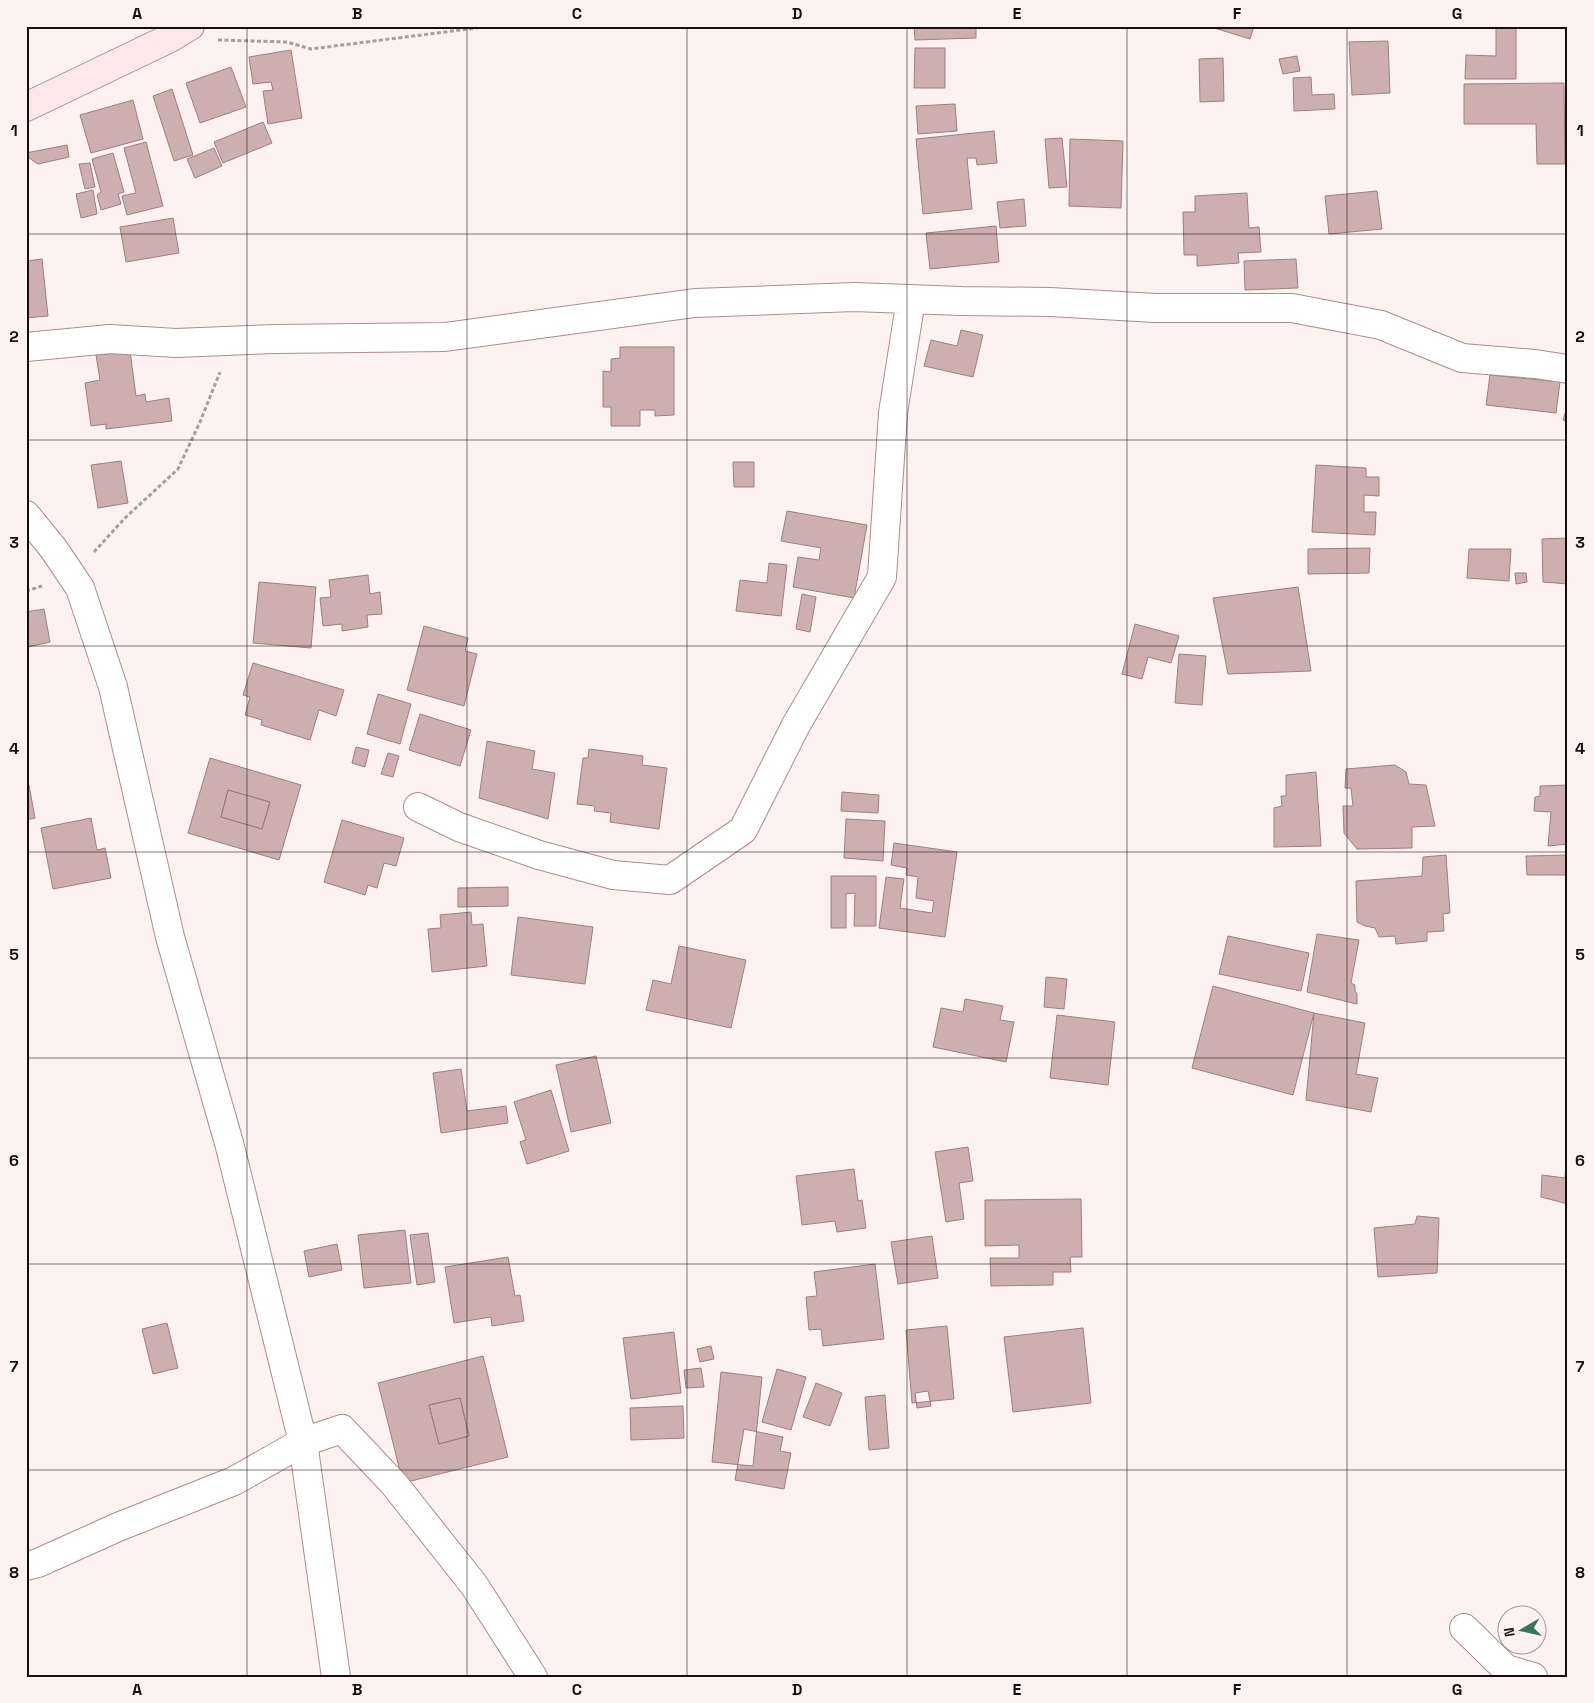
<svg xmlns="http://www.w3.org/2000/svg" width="1594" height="1703" font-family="'Space Grotesk',sans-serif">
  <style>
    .building { fill: #ceafb0; stroke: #9d7f80; fill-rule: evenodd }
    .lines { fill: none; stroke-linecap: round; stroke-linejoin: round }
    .street-casing { stroke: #ab8d8f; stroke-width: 30 }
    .secondary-casing { stroke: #ab8d8f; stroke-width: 30 }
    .path { stroke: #a89c9c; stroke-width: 3; stroke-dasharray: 4 2.5; stroke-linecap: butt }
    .street { stroke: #fff; stroke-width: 28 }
    .secondary { stroke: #fce8e9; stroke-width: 28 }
    .grid { fill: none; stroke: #180e0e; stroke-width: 1; stroke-opacity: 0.55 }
    .neatline { fill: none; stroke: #180e0e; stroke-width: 2 }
    .grid-label { font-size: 16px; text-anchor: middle; font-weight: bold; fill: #180e0e }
  </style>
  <rect width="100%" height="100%" fill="#fef1f1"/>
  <path class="building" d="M914,26H976V38L915,40Z
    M1208,26H1254L1250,39Z
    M1496,26H1516V79H1465L1466,55L1496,56Z
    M1388,41L1390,93L1352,95L1349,42Z
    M915,48H945V88H914Z
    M291,50L302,118L268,124L263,91L273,90L271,82L253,84L249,57Z
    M1297,56L1300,71L1283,74L1279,59Z
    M1223,58L1224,101L1200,102L1199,59Z
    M231,67L246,107L200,123L186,83Z
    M1311,77L1312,95L1334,94L1335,109L1294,111L1293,78Z
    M1564,83L1565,164H1537L1536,124H1464V84Z
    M172,89L193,155L174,161L153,96Z
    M133,100L143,139L91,153L80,115Z
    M955,104L957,131L918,134L916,106Z
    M263,122L272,143L223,163L214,142Z
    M994,131L997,163L977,165L976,158H967L972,209L923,214L916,139Z
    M1062,138L1067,187L1049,188L1045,139Z
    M1070,139L1123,141L1121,208L1069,206Z
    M146,142L163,206L127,215L122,196L136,193L124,148Z
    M67,145L69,157L38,164L26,156V153Z
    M214,148L222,166L195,178L187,159Z
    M113,153L124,192L118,194L121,204L101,210L97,195L101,192L92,159Z
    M90,163L95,187L85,189L79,164Z
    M93,190L97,214L81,218L76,194Z
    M1377,191L1382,229L1329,234L1325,196Z
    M1247,193L1249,228L1259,227L1261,252L1238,253L1239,263L1197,266V255H1184L1183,212H1195V196Z
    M1024,199L1026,226L1000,228L997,202Z
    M173,218L179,253L126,262L120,227Z
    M996,226L999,262L930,269L926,233Z
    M42,259L48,316L26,318V261Z
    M1296,259L1298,288L1245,290L1244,261Z
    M961,330L983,335L973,377L924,366L931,340L957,346Z
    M620,347H674V415L655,416V410H640V426H611V407H603V371L611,372V359L620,358Z
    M130,351L136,396L145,394L146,402L169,398L172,421L106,429V424L91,426L85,383L100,380L96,355Z
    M1490,375L1560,382L1556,413L1486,405Z
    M1568,404V422L1563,420Z
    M121,461L128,503L98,508L91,465Z
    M733,462H754V487H734Z
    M1316,465L1366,468V477H1379V496L1364,495V512H1376L1375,535L1312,532Z
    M787,511L867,525L854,598L793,587L798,557L819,560L821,548L781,541Z
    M1568,538V584L1543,582L1542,539Z
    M1370,548L1369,573L1308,574V549Z
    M1469,549H1511L1509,581L1467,578Z
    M769,563L787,565L781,616L736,611L740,580L767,583Z
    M1515,573H1526L1527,582L1516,584Z
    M368,575L370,594L380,592L382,614L367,615L368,627L342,631V624L323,626L320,598L331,597L329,580Z
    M259,582L316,587L311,648L253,643Z
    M1298,587L1311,671L1228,674L1213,598Z
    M802,594L816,597L810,632L796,629Z
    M44,609L50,642L28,647L26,612Z
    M1135,624L1179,636L1171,663L1148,657L1142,679L1122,674Z
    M424,626L468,638L465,651L477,654L464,706L407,690Z
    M1179,654L1206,656L1202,705L1175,703Z
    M253,663L344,690L336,716L319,710L310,740L261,725L262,720L245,715L250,697L243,695Z
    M378,694L411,704L400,744L367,734Z
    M420,714L471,730L460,766L409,750Z
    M487,741L535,751L532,769L555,773L548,819L479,798Z
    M356,747L369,750L365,767L352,763Z
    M589,749L643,756L642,765L667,768L659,829L610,822L611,813L594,811L595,806L577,804L583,758H588Z
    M388,753L399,756L393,777L381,774Z
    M210,758L301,785L279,860L188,833ZM228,790L270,802L262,829L221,817Z
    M1395,765L1406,772L1409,784L1426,785L1435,826L1412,827V848L1357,849L1344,833L1343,806H1353L1351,788H1345L1346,769Z
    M1316,772L1321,846L1274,847V808L1282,806L1281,796H1286V775Z
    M26,785H29L35,818L26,820Z
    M1568,785V844L1548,846L1551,812L1534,811L1535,797L1540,796V786Z
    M228,790L270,802L262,829L221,817Z
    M842,792L879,795L878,813L841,811Z
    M91,818L97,850L105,848L111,878L53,889L41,828Z
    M846,819L885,821L883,861L844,858Z
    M342,820L404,838L396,866L384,863L377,888L368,885L365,895L324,882Z
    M894,843L957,852L945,937L879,928L886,877L904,879L900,908L932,913L934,901L916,898L918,877L906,875L907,868L891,865Z
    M1446,855L1450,913L1443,914L1444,931L1427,932V941L1396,944L1395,936L1379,937L1375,928L1365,926L1357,922L1356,881L1422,876L1423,857Z
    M1568,855V875H1527L1526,856Z
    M831,876H876V926H854L855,893L846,894V928H831Z
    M508,887V906L458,907V888Z
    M471,912L472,925L483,924L487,966L432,972L428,929L441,928L440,915Z
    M518,917L593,927L585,984L511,975Z
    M1317,934L1359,940L1351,983L1355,985V991L1357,994V1004L1307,992Z
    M1228,936L1309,953L1301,991L1219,974Z
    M679,946L746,960L731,1028L646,1010L653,980L671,984Z
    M1046,977L1067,979L1064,1009L1044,1007Z
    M1213,986L1314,1013L1293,1095L1192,1068Z
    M965,999L1003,1006L1000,1020L1014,1022L1006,1062L933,1047L941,1008L963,1012Z
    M1314,1013L1365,1023L1356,1074L1378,1078L1371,1112L1306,1100Z
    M1057,1015L1115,1022L1108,1085L1050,1078Z
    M596,1056L611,1123L571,1132L556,1065Z
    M461,1069L467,1111L506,1106L508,1123L441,1133L433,1073Z
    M551,1090L569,1151L527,1164L520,1142L526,1140L514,1102Z
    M968,1147L973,1181L959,1183L964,1219L946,1222L935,1152Z
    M1567,1147H1568V1204L1541,1197L1542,1175L1565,1178Z
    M854,1169L858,1201L862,1200L866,1228L837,1232L835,1221L802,1225L796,1176Z
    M1081,1199L1082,1257H1070L1071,1272H1053V1285L991,1286L990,1258H1019V1245L985,1246V1200Z
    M1417,1216L1439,1218L1437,1273L1378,1277L1374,1228L1415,1224Z
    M405,1230L411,1283L364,1288L358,1235Z
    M428,1233L435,1282L417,1285L410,1235Z
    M932,1236L938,1278L898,1284L891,1242Z
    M337,1244L342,1270L309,1277L304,1251Z
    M508,1257L515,1296L520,1295L524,1321L492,1326L491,1317L454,1323L445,1267Z
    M875,1264L884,1339L823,1346L821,1329L809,1330L806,1297L817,1296L814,1272Z
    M167,1323L178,1368L153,1374L142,1329Z
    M947,1326L954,1399L912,1403L906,1330Z
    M1083,1328L1091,1403L1013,1412L1004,1337Z
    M674,1332L681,1393L631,1399L623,1338Z
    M711,1346L714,1359L700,1362L697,1349Z
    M483,1356L508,1457L403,1483L378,1383ZM460,1398L469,1436L439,1444L429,1405Z
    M701,1368L704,1387L686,1388L684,1370Z
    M777,1369L806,1377L791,1430L762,1422Z
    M721,1372L762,1377L753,1466L712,1462Z
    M816,1383L842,1393L830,1426L803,1417Z
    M928,1391L931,1406L917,1408L915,1393Z
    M885,1395L889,1448L869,1450L865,1397Z
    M460,1398L469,1436L439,1444L429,1405Z
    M683,1406L684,1438L631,1440L630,1408Z
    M744,1429L783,1437L780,1451L791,1453L784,1489L735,1480Z"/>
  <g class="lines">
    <g class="street-casing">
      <path id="street" d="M26,347L110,339L176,343L275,339L445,337L695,303L854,297L962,301L1050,302L1155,308H1292L1381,325L1462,358L1535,364L1568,369
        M26,515L53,548L80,588L113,687L170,937L229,1143L303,1442L336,1677
        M418,807L459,827L539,855L613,875L670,880L743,830L796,725L882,577L893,413L911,299
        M26,1566L38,1563L118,1527L234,1481L303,1442L342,1429L394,1484L474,1585L533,1677
        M1464,1628L1506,1669L1533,1677"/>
    </g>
    <g class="secondary-casing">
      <path id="secondary" d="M26,107L170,38L190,26"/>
    </g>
    <path class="path" d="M218,40L287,42L311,49L492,26
      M94,552L125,518L178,469L200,422L220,372
      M26,591L42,586"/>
    <use href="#street" class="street"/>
    <use href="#secondary" class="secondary"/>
  </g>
  <path class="grid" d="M247,26V1677M467,26V1677M687,26V1677M907,26V1677M1127,26V1677M1347,26V1677M26,234H1568M26,440H1568M26,646H1568M26,852H1568M26,1058H1568M26,1264H1568M26,1470H1568"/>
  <rect width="1594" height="1703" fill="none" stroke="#fef1f1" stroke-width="55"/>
  <g transform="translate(1522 1630) rotate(261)"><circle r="24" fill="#fef1f1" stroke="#a29696"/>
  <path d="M0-4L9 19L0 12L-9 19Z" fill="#3a745d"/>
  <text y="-8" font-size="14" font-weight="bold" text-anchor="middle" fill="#180e0e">N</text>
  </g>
  <rect x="28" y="28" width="1538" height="1648" class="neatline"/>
  <g class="grid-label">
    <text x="137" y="19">A</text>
    <text x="357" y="19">B</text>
    <text x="577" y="19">C</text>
    <text x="797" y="19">D</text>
    <text x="1017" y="19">E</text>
    <text x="1237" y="19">F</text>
    <text x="1457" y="19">G</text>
    <text x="14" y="136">1</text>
    <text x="1580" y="136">1</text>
    <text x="14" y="342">2</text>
    <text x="1580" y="342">2</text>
    <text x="14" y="548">3</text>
    <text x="1580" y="548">3</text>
    <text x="14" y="754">4</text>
    <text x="1580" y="754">4</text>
    <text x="14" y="960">5</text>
    <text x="1580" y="960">5</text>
    <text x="14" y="1166">6</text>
    <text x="1580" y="1166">6</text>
    <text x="14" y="1372">7</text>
    <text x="1580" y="1372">7</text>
    <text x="14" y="1578">8</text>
    <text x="1580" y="1578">8</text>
    <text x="137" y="1695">A</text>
    <text x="357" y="1695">B</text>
    <text x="577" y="1695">C</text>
    <text x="797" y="1695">D</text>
    <text x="1017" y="1695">E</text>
    <text x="1237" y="1695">F</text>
    <text x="1457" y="1695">G</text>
  </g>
</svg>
